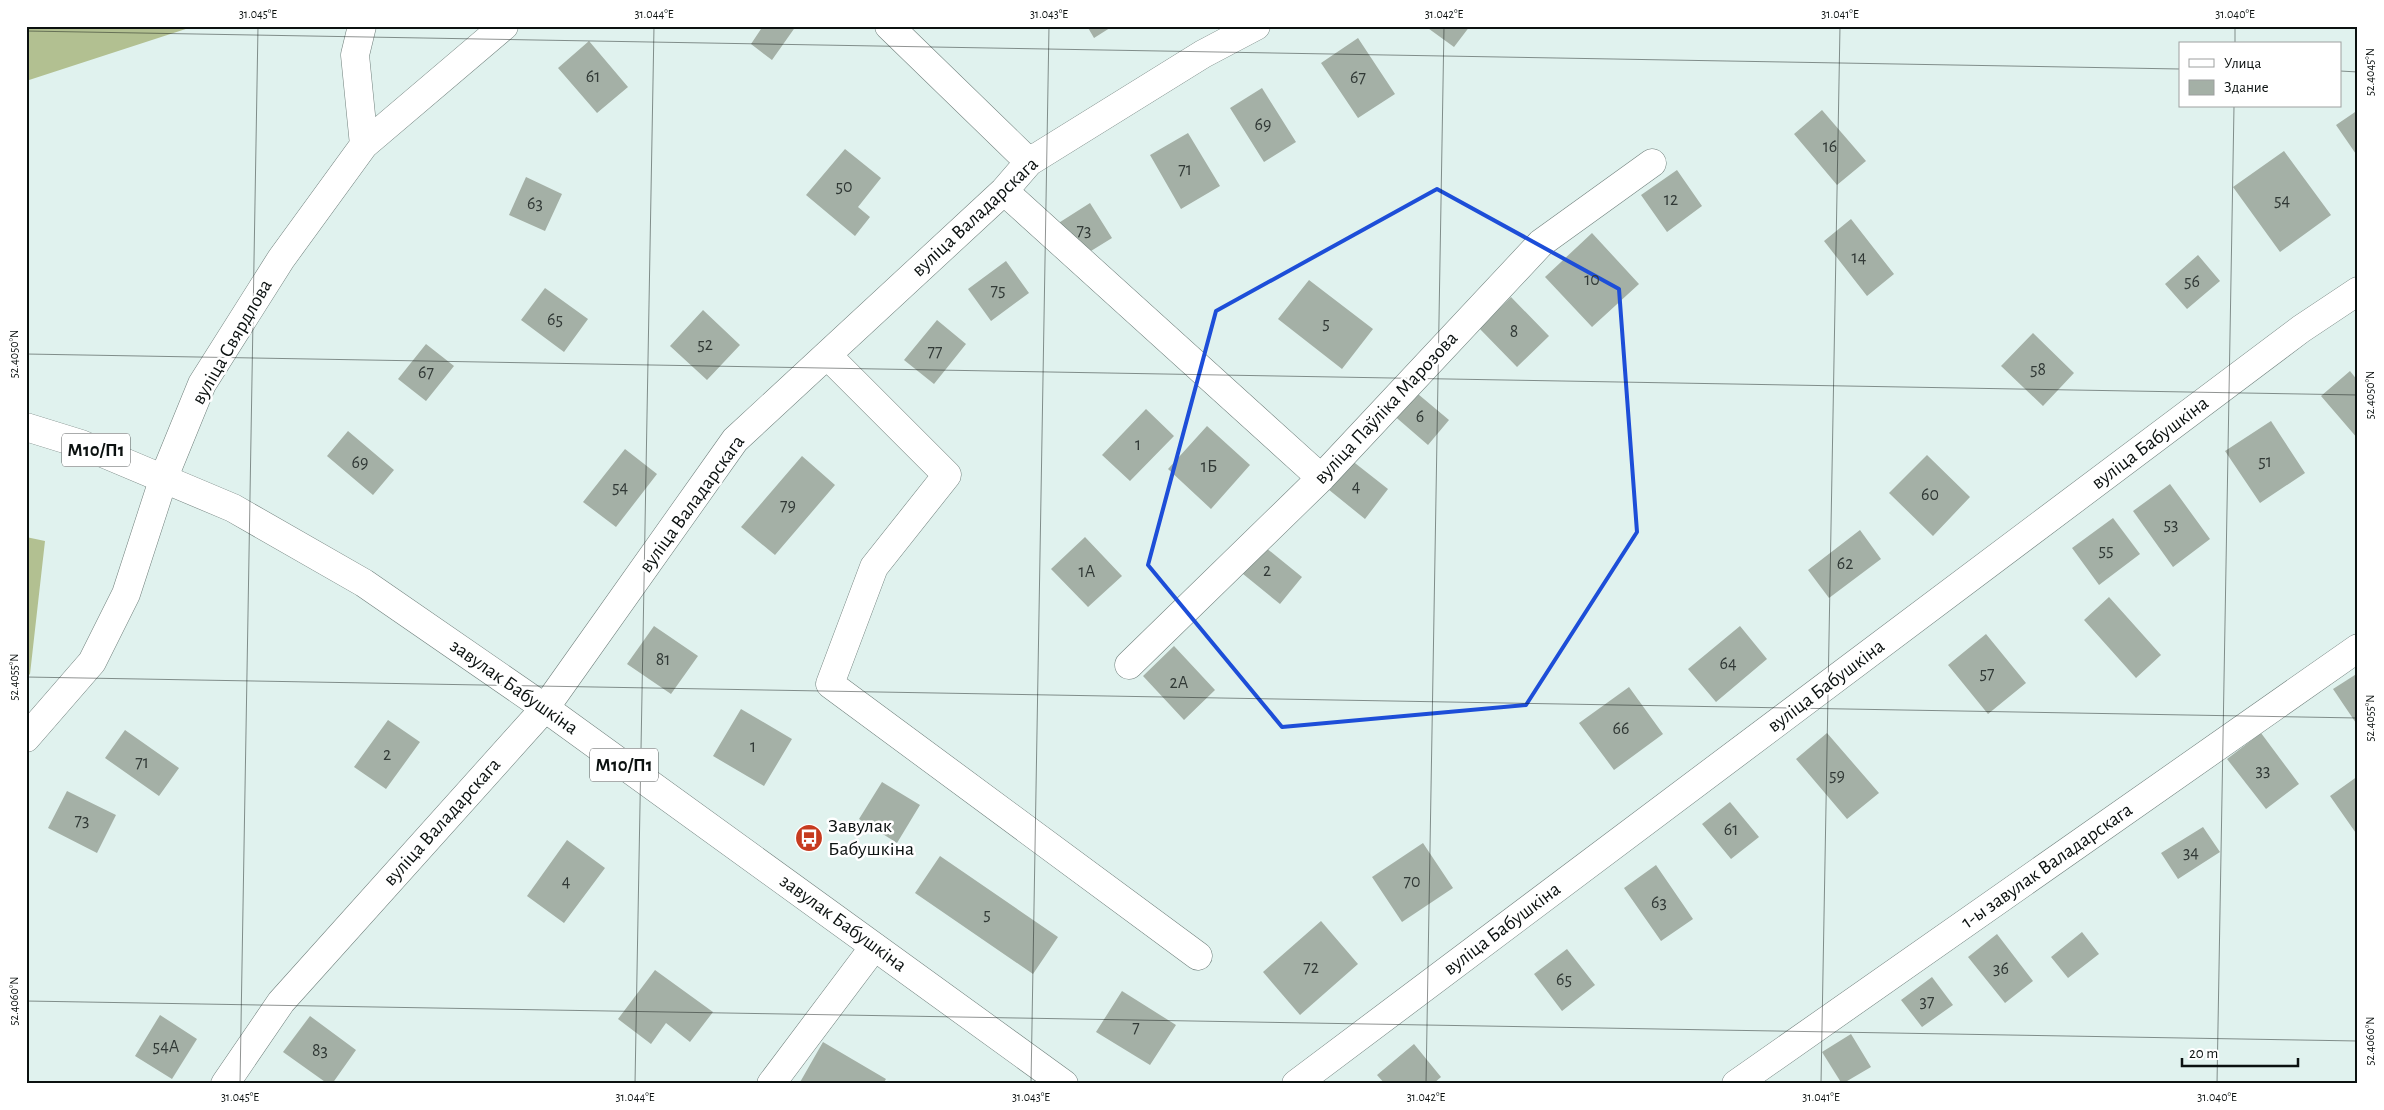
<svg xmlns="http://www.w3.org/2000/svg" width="2384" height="1110" font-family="'Alegreya Sans',sans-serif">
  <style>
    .forest { fill: #b2c091 }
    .building { fill: #a4b0a6 }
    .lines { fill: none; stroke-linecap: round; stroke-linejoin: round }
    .minor-casing { stroke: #6f7f7b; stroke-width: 29 }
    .major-casing { stroke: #6f7f7b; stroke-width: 29 }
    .minor { stroke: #fff; stroke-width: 28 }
    .major { stroke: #fff; stroke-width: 28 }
    .marked { fill: none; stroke: #1d4ed8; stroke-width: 4; stroke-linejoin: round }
    .ticks { fill: none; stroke: #0b1110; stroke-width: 1; stroke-opacity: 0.45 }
    .labels { text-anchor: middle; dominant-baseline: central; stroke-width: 5; stroke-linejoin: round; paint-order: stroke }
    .number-label { font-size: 18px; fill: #313936 }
    .shield { fill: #fff; stroke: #545858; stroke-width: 1 }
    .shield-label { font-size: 19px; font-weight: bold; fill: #0b1110 }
    .street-label { font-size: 20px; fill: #0b1110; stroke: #fff }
    .poi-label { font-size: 20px; fill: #0b1110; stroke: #fff; text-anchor: start }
    .neatline { fill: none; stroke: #0b1110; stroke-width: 2 }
    .ticks-label { font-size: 12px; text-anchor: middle; fill: #0b1110 }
  </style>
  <rect width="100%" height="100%" fill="#e0f2ee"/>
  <path class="forest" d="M26,26H195L26,81Z
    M26,537L45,541L30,674L26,678Z"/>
  <path class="building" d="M763,26H796L772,60L751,44Z
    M1087,26H1113L1094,38Z
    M1425,26H1470L1454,47Z
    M1358,38L1395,94L1358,118L1321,63Z
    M589,41L628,87L597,113L558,68Z
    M1262,88L1296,142L1264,162L1230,108Z
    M1822,110L1866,161L1837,185L1794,134Z
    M2358,110V157L2336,125Z
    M1188,133L1220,186L1181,209L1150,155Z
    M845,149L881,178L858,207L870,217L855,236L806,195Z
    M2284,151L2331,215L2280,252L2233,187Z
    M1677,170L1702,206L1667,232L1641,195Z
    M526,177L562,194L545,231L509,215Z
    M1090,203L1112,238L1078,259L1057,224Z
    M1851,219L1894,274L1867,296L1824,241Z
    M1592,233L1639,284L1592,327L1545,277Z
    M2198,255L2220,281L2187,309L2165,284Z
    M1006,261L1029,293L991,321L968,289Z
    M1309,280L1373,329L1342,369L1278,319Z
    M545,288L588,319L564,352L521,320Z
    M1511,297L1549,336L1517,367L1479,328Z
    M703,310L740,345L707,380L670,346Z
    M937,320L966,344L934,384L904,360Z
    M2033,333L2074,373L2043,406L2001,366Z
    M426,344L454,366L426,401L398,379Z
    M2350,371L2358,381V439L2321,396Z
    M1412,389L1449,420L1428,445L1391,413Z
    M1146,409L1174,436L1130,481L1102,455Z
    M2271,421L2305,473L2260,503L2225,451Z
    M1207,426L1250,465L1211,509L1168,469Z
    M348,431L394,470L373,495L327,456Z
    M625,449L657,474L616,527L583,502Z
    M1927,455L1970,497L1933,536L1889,493Z
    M802,456L835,485L775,555L741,527Z
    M1346,456L1388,489L1365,519L1323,485Z
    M2170,484L2210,539L2173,567L2133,511Z
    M2113,518L2140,554L2099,585L2072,548Z
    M1860,530L1881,559L1829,598L1808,570Z
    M1085,537L1122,576L1088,607L1051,569Z
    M1254,538L1302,577L1280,604L1232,565Z
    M2109,597L2161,655L2136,678L2084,620Z
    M654,626L698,656L671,694L627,664Z
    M1740,626L1767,659L1716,702L1688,669Z
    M1986,634L2026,683L1988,714L1948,665Z
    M1174,646L1215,690L1184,720L1143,676Z
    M2358,673V726L2333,689Z
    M1629,687L1663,734L1614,770L1579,723Z
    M741,709L792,739L764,786L713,756Z
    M388,720L420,742L386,789L354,767Z
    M125,730L179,768L159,796L105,758Z
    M1827,733L1879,793L1847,819L1796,759Z
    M2261,733L2299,784L2266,809L2227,759Z
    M2358,776V836L2330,796Z
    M882,782L920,805L897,843L859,819Z
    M67,791L116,815L97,853L48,828Z
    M1730,802L1759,837L1731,859L1702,824Z
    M2203,827L2220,852L2178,879L2161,853Z
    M567,840L605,868L564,923L527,896Z
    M1423,843L1453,888L1402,922L1372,877Z
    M940,856L1058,937L1033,974L915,893Z
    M1656,865L1693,919L1661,941L1624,888Z
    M1321,921L1358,964L1300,1015L1263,972Z
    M2082,932L2099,954L2068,978L2051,957Z
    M1997,934L2033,981L2005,1003L1968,957Z
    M1567,949L1595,985L1562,1011L1534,974Z
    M655,970L713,1012L690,1042L666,1023L651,1044L618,1019Z
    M1932,977L1953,1005L1922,1027L1901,1000Z
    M1122,991L1176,1025L1150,1065L1096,1032Z
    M160,1015L197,1039L172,1079L135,1056Z
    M310,1016L356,1050L332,1084H328L283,1052Z
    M1851,1034L1871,1067L1842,1084L1822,1052Z
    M823,1042L886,1079L883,1084H799Z
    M1414,1044L1441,1077L1433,1084H1385L1377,1075Z"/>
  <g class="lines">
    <g class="minor-casing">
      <path id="minor" d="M362,26L355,55L364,145
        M889,26L1029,162
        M1004,191L1321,478
        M827,355L947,475L874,567L830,684L1198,956
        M1129,665L1321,478L1541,243L1652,163
        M26,738L92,662L126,594L164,477L202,384L281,259L364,145L504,26
        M225,1084L281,1002L545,708L735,440L1004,191L1029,162L1203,54L1256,26
        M771,1084L874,947
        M1296,1084L2301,329L2358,291
        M1736,1084L2358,648"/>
    </g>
    <g class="major-casing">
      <path id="major" d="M26,427L81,444L233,508L364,583L545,708L1064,1084"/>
    </g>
    <use href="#minor" class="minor"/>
    <use href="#major" class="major"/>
  </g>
  <path class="marked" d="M1437,189L1619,289L1637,532L1526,705L1282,727L1148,565L1216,311Z"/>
  <path class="ticks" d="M26,31L2180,69M2235,44V26M2340,71L2358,72M26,354L2358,395M26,677L2358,718M26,1001L2358,1041M240,1084L258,26M635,1084L654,26M1031,1084L1049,26M1426,1084L1444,26M1821,1084L1840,26M2217,1084L2234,106"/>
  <defs>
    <g id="bus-disc" transform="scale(1.4375)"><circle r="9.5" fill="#c63b1f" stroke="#fff"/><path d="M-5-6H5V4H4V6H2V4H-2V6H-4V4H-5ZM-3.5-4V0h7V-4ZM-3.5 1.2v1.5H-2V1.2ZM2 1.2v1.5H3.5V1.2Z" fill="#fff"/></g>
  </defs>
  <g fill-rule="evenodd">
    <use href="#bus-disc" x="809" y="838"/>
  </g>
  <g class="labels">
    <g class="number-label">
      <text x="593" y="77">61</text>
      <text x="1358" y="78">67</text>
      <text x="1263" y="125">69</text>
      <text x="1830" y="147">16</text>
      <text x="1185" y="170">71</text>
      <text x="844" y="187">50</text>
      <text x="1671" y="200">12</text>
      <text x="2282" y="201">54</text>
      <text x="535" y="204">63</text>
      <text x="1084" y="231">73</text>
      <text x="1859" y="258">14</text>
      <text x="1592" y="280">10</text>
      <text x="2192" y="282">56</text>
      <text x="998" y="291">75</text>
      <text x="555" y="320">65</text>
      <text x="1326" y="324">5</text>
      <text x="1514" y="332">8</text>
      <text x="705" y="345">52</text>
      <text x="935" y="352">77</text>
      <text x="2038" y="370">58</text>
      <text x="426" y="373">67</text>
      <text x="1420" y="417">6</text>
      <text x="1138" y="445">1</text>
      <text x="2265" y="462">51</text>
      <text x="360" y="463">69</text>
      <text x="1209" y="467">1Б</text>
      <text x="1356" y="487">4</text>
      <text x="620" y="488">54</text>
      <text x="1930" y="495">60</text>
      <text x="788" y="506">79</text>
      <text x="2171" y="525">53</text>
      <text x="2106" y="551">55</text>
      <text x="1845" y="564">62</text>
      <text x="1267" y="571">2</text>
      <text x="1087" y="572">1А</text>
      <text x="663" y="660">81</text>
      <text x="1728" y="664">64</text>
      <text x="1987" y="674">57</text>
      <text x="1179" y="683">2А</text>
      <text x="1621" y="729">66</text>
      <text x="753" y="747">1</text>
      <text x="387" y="755">2</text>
      <text x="142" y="763">71</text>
      <text x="2263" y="771">33</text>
      <text x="1837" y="776">59</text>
      <text x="82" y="821">73</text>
      <text x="1731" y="830">61</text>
      <text x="2191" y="853">34</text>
      <text x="566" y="882">4</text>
      <text x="1412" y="882">70</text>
      <text x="1659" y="903">63</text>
      <text x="987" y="915">5</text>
      <text x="1311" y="968">72</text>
      <text x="2001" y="969">36</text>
      <text x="1564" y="980">65</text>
      <text x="1927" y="1002">37</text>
      <text x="1136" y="1028">7</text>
      <text x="166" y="1047">54А</text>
      <text x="320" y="1051">83</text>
    </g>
    <g class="shield">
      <rect x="62" y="433.5" width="68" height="33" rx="4"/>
      <rect x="590" y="748.5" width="68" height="33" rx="4"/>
    </g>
    <g class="shield-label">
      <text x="96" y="450">М10/П1</text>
      <text x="624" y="765">М10/П1</text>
    </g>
    <g class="street-label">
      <text transform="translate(975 217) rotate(-43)">вуліца Валадарскага</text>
      <text transform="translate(232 342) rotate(-60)">вуліца Свярдлова</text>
      <text transform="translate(1386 408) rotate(-47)">вуліца Паўліка Марозова</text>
      <text transform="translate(2150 443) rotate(-37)">вуліца Бабушкіна</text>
      <text transform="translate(692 504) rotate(-54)">вуліца Валадарскага</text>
      <text transform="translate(1826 686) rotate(-37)">вуліца Бабушкіна</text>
      <text transform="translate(514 687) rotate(35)">завулак Бабушкіна</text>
      <text transform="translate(442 822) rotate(-48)">вуліца Валадарскага</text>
      <text transform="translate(2047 866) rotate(-35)">1-ы завулак Валадарскага</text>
      <text transform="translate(843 923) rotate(36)">завулак Бабушкіна</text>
      <text transform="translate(1502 929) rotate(-37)">вуліца Бабушкіна</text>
    </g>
    <g class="poi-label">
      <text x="828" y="826">Завулак<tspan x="828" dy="23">Бабушкіна</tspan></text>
    </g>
  </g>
  <rect width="2384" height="1110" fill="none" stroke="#ffffff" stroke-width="55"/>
  <rect x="2179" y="42" width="162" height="65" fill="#ffffff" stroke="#9da09f"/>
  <rect x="2189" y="59" width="25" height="8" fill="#ffffff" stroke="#9da09f"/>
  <text x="2224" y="68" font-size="15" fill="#0b1110">Улица</text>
  <rect x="2189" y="80" width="25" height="15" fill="#a4b0a6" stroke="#9da09f"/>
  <text x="2224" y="92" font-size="15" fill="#0b1110">Здание</text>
  <path d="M2182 1058v8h116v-8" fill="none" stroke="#0b1110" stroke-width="2.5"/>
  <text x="2189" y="1058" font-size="15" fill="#0b1110" stroke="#ffffff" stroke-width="4" paint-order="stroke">20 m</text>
  <rect x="28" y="28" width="2328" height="1054" class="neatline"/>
  <g class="ticks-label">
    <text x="258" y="18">31.045°E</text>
    <text x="654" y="18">31.044°E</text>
    <text x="1049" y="18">31.043°E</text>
    <text x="1444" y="18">31.042°E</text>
    <text x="1840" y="18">31.041°E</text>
    <text x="2235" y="18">31.040°E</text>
    <text transform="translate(2370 72) rotate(-90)" y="4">52.4045°N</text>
    <text transform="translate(14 354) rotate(-90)" y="4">52.4050°N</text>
    <text transform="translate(2370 395) rotate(-90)" y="4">52.4050°N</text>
    <text transform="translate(14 677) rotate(-90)" y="4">52.4055°N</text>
    <text transform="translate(2370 718) rotate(-90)" y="4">52.4055°N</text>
    <text transform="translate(14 1001) rotate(-90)" y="4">52.4060°N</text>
    <text transform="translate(2370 1041) rotate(-90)" y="4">52.4060°N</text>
    <text x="240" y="1101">31.045°E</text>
    <text x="635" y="1101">31.044°E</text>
    <text x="1031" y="1101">31.043°E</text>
    <text x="1426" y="1101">31.042°E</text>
    <text x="1821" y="1101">31.041°E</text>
    <text x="2217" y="1101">31.040°E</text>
  </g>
</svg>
